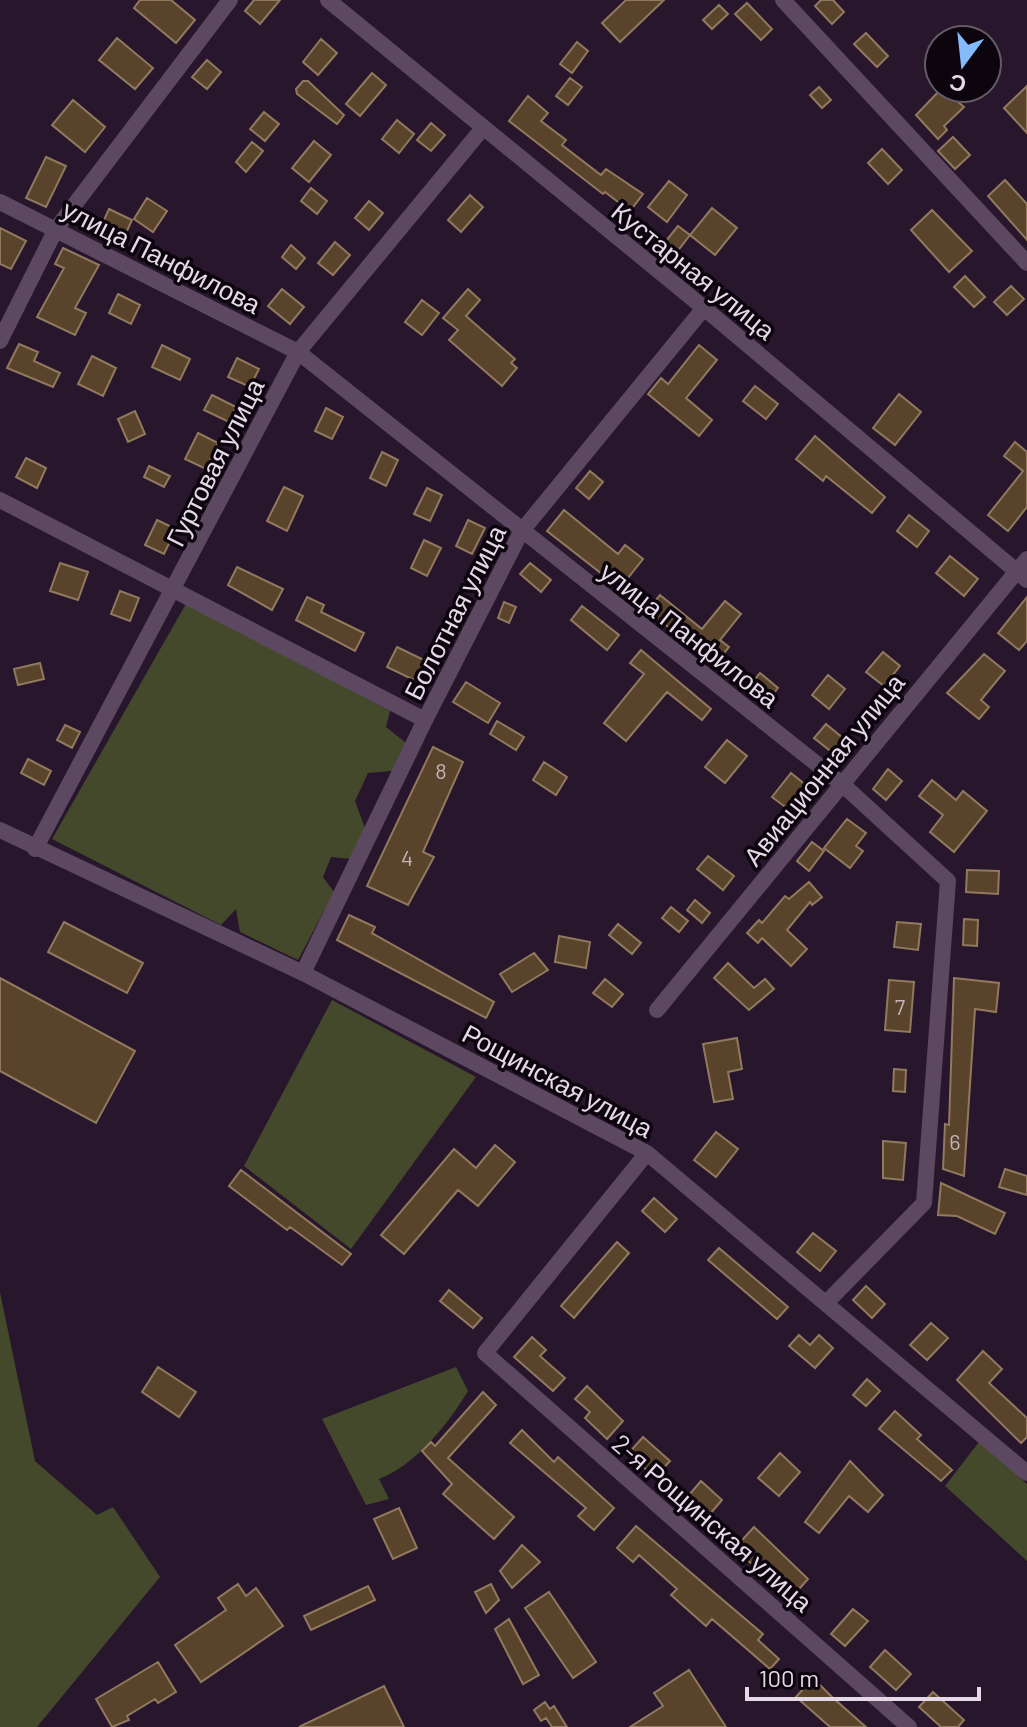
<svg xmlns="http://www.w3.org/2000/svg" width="1027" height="1727" font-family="Barlow,sans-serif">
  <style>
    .forest { fill: #44492c }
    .building { fill: #59442b; stroke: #91795f; stroke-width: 2 }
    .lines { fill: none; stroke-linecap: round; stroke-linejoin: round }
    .street { stroke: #5c4861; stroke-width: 16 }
    .labels { text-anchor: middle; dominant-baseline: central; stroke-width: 7; stroke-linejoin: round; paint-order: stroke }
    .number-label { font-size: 22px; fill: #c2b4b9 }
    .street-label { font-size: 26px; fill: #e5d9e8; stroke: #0c050e }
  </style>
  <rect width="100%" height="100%" fill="#27162c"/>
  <path class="forest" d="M187,602L390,711L386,727L406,743L392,771L368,773L355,801L365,828L352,859L331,857L323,877L334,892L298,960L240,932L236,909L221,925L52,839Z
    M332,1000L476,1077L351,1249L244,1166Z
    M0,1292L35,1461L97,1515L113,1507L160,1577L37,1727H0Z
    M456,1367L468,1391C448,1424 416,1465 379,1479L389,1499L366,1505L322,1419Z
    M989,1429L982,1442L1027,1484V1561L945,1486Z"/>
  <path class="building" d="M140,0H171L195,20L176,43L134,8Z
    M254,0H280L260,24L245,11Z
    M626,0H664L620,42L602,23Z
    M821,0H833L844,12L832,24L815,6Z
    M747,3L772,29L761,40L735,14Z
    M719,5L728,14L712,29L703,20Z
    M866,33L888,56L877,67L854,44Z
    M117,38L153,68L135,89L99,60Z
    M321,39L337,53L318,75L303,62Z
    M577,42L588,51L572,73L560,64Z
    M207,60L221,72L207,89L192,77Z
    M372,73L386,85L360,116L346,104Z
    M570,78L582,87L568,105L556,96Z
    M303,81H308L344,115L337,124L297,94L296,89Z
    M1027,86V133L1004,108Z
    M819,87L831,100L822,108L810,95Z
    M942,88L964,107L944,126L947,130L938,139L916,115Z
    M528,96L548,113L541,121L566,140L562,145L601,175L606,169L643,194L630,211L605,192L603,194L509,121Z
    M73,100L105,127L85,152L52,125Z
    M264,112L279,124L265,141L250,129Z
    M397,120L414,134L399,153L382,139Z
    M431,123L445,135L431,151L417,140Z
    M953,137L970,155L955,169L938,151Z
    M314,141L331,155L309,182L292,168Z
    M252,142L263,151L246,172L236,162Z
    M882,149L902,170L888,184L868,163Z
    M46,157L66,166L46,207L26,198Z
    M1005,180L1027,204V240L988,196Z
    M669,181L687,195L667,222L648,207Z
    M311,188L327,201L317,214L301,201Z
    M470,195L483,207L461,232L448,220Z
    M147,198L167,211L153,232L134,219Z
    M369,201L383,213L369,230L355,218Z
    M712,208L737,228L715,255L690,235Z
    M109,209L132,220L121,244L98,233Z
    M932,210L972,251L949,272L911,230Z
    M678,226L690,235L673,257L661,247Z
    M0,228L26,241L11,269L0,264Z
    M335,242L350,255L333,275L318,263Z
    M291,245L305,258L296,269L282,257Z
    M63,248L99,265L75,308L86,313L75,335L37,317L64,268L55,264Z
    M965,276L985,297L974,307L954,287Z
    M1011,286L1024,299L1007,315L994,302Z
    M282,289L304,307L290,324L268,306Z
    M468,289L480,300L466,316L515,359L511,363L517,368L502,386L449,340L458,330L443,318Z
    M118,294L140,305L131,324L109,313Z
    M422,300L439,313L422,335L405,322Z
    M19,344L38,352L34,361L60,373L53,387L7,368Z
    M162,345L190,359L180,380L152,367Z
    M699,345L717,360L686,398L712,420L699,436L648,394L661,378L668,384Z
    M92,356L116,368L103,396L78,384Z
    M237,358L259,369L250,387L228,377Z
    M755,386L778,404L766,419L743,401Z
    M899,394L921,412L895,445L873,428Z
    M212,395L236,407L229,422L204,410Z
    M326,408L343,417L332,439L315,431Z
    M135,411L145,434L128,442L118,419Z
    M198,433L218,443L206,469L185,459Z
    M815,436L885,497L872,513L826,476L823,481L796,459Z
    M1015,442L1027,452V507L1008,531L988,515L1023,471L1004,456Z
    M382,452L398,460L386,486L370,478Z
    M26,458L46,468L37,488L16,477Z
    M149,466L170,476L164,487L144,477Z
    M590,471L603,482L589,499L576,488Z
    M284,487L303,496L287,531L267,521Z
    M427,488L442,495L430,521L414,514Z
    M564,510L618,554L625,545L643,559L620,588L547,531Z
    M909,515L929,531L917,547L897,531Z
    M157,520L176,529L164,554L145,545Z
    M468,520L485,528L472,554L456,546Z
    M424,540L441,548L427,576L411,568Z
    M950,556L978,579L964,596L936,573Z
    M60,563L88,572L78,600L50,591Z
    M530,563L551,580L541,592L520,574Z
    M237,567L283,589L272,610L228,585Z
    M120,591L139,598L130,621L111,614Z
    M660,595L702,629L725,601L741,614L720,640L729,647L716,663L647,611Z
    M307,597L324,605L321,612L364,633L355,651L296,620Z
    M1027,597V641L1019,650L998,633Z
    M504,602L516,607L509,623L498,618Z
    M582,606L619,635L607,650L571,620Z
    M397,647L428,662L418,682L387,667Z
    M641,650L711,709L702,720L667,692L626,741L604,723L644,674L630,663Z
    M883,652L900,666L884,686L866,672Z
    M984,654L1005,671L981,700L989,707L979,719L947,693Z
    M40,663L44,679L18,685L14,669Z
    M760,673L778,688L766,703L748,688Z
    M828,675L845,689L829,709L812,695Z
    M466,682L500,703L488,723L453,702Z
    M497,721L524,737L516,750L490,734Z
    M826,724L844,739L833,753L814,738Z
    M65,725L80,732L72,748L57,740Z
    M727,740L747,756L725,783L705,767Z
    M433,747L463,762L423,852L434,857L408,905L367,886Z
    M28,759L51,771L44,785L21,773Z
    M544,762L567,777L556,795L533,780Z
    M888,769L902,781L886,800L873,789Z
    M791,773L807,786L788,809L772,797Z
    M932,780L956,800L963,791L987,811L954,852L930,832L943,815L919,796Z
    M847,819L866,833L856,846L863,851L850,868L824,848Z
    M812,842L824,851L809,871L797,861Z
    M708,856L734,876L723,890L697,869Z
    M967,870L999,871L998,894L966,892Z
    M809,882L822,897L812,905L810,902L787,930L807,949L791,966L762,938L758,943L747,933L759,920L762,923L785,896L789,899Z
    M695,900L710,913L702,923L687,910Z
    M671,907L688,921L679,932L662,918Z
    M349,915L375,927L372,933L494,1002L486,1018L337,940Z
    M964,919L978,920L977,946L963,945Z
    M64,922L143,963L127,993L48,952Z
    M897,922L921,924L918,950L894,947Z
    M618,924L641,943L632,954L609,935Z
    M559,936L590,942L586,968L555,962Z
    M534,953L548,970L512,992L500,974Z
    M728,963L754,988L765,979L774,989L749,1010L714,978Z
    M0,978L135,1051L96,1123L0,1071Z
    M954,978L999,983L996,1012L975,1009L964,1176L943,1169L945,1124L949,1125Z
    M605,979L623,994L612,1007L593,993Z
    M889,980L914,982L910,1032L885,1030Z
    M737,1038L742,1069L728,1072L733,1099L714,1102L703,1044Z
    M894,1069L906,1070L905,1092L893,1091Z
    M716,1132L738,1149L716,1177L694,1160Z
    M883,1141L906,1143L903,1180L883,1178Z
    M495,1145L515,1162L478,1206L458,1190L404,1254L381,1235L454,1149L476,1168Z
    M1005,1169L1027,1176V1195L999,1187Z
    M241,1170L351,1254L342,1265L290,1227L287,1230L229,1186Z
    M941,1183L1005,1213L995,1234L957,1216L938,1215Z
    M654,1198L677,1219L665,1232L642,1211Z
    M813,1233L836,1251L820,1271L797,1252Z
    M617,1242L629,1253L574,1318L561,1306Z
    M719,1248L788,1307L777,1319L708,1260Z
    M866,1286L885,1304L872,1318L853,1300Z
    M449,1290L482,1318L473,1328L440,1301Z
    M931,1323L948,1338L927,1360L910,1345Z
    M799,1335L810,1345L819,1335L833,1348L815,1368L789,1346Z
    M532,1337L546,1350L540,1356L565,1378L553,1391L514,1357Z
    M983,1351L1002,1369L989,1383L1027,1418V1437L1021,1443L957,1380Z
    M158,1367L196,1392L179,1417L142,1392Z
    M867,1379L880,1391L866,1406L853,1395Z
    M587,1386L623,1421L607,1439L585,1418L590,1412L575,1399Z
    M483,1392L496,1405L448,1458L514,1517L494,1539L443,1494L452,1484L422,1451L431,1442L435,1446Z
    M895,1411L921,1435L917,1439L952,1470L941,1481L879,1429Z
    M522,1430L554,1462L558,1457L614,1508L594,1530L578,1516L586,1508L510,1443Z
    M643,1437L670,1461L655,1477L628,1454Z
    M780,1453L800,1472L779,1496L758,1478Z
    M850,1461L883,1495L868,1512L849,1496L819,1533L805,1522Z
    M701,1481L722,1500L704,1521L683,1502Z
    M399,1508L417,1548L393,1559L374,1519Z
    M636,1526L763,1634L758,1640L779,1659L770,1669L712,1619L706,1626L671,1595L677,1589L639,1555L633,1562L617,1548Z
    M754,1527L808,1579L792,1597L734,1549Z
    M522,1545L540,1562L512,1588L500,1571Z
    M238,1584L246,1596L256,1588L283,1626L201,1682L175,1645L226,1610L218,1598Z
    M491,1584L499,1600L486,1613L475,1592Z
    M368,1586L375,1600L311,1630L304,1616Z
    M549,1592L596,1662L573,1678L525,1608Z
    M853,1609L868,1621L845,1646L831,1634Z
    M509,1619L539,1675L523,1684L495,1629Z
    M885,1650L911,1674L896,1690L870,1667Z
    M158,1662L176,1692L158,1703L155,1699L127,1716L129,1720L112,1727L96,1699Z
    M689,1670L726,1727H630L663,1706L654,1693Z
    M813,1678L832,1697L866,1727H830L796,1697Z
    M384,1686L404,1727H299Z
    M933,1692L964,1720L958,1727H941L919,1707Z
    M545,1702L550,1709L554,1706L567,1727H552L546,1718L541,1721L534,1710Z"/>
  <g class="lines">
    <path class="street" d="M328,0L704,308L1027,580
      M783,0L1027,263
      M0,202L298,352L842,784L948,881L924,1203L827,1302
      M0,341L56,229L230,0
      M0,500L425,720
      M0,830L303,973L647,1153L1027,1473
      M35,849L298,352L483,128
      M303,973L425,720L521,532L704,308
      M657,1010L1027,559
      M647,1153L485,1353L909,1727"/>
  </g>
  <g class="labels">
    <g class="number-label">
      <text x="441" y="770">8</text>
      <text x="407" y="857">4</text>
      <text x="900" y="1006">7</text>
      <text x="955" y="1141">6</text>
    </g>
    <g class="street-label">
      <text transform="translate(162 256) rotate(27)">улица Панфилова</text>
      <text transform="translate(694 270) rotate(39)">Кустарная улица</text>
      <text transform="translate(214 462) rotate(-63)">Гуртовая улица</text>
      <text transform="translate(454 612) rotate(-63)">Болотная улица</text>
      <text transform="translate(690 634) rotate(38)">улица Панфилова</text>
      <text transform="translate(823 769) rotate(-51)">Авиационная улица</text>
      <text transform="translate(558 1080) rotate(28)">Рощинская улица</text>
      <text transform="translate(713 1522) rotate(41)">2-я Рощинская улица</text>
    </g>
  </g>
  <g transform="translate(963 64) rotate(195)"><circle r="38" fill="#0c050e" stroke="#635a65" stroke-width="2"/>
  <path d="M0-6L14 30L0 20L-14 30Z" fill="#85bbfb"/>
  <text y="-12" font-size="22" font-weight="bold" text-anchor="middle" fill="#e5d9e8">С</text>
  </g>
  <path d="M747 1687v12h232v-12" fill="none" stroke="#e5d9e8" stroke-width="4"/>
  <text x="759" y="1687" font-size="24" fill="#e5d9e8" stroke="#0c050e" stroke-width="6" paint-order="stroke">100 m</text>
</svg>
